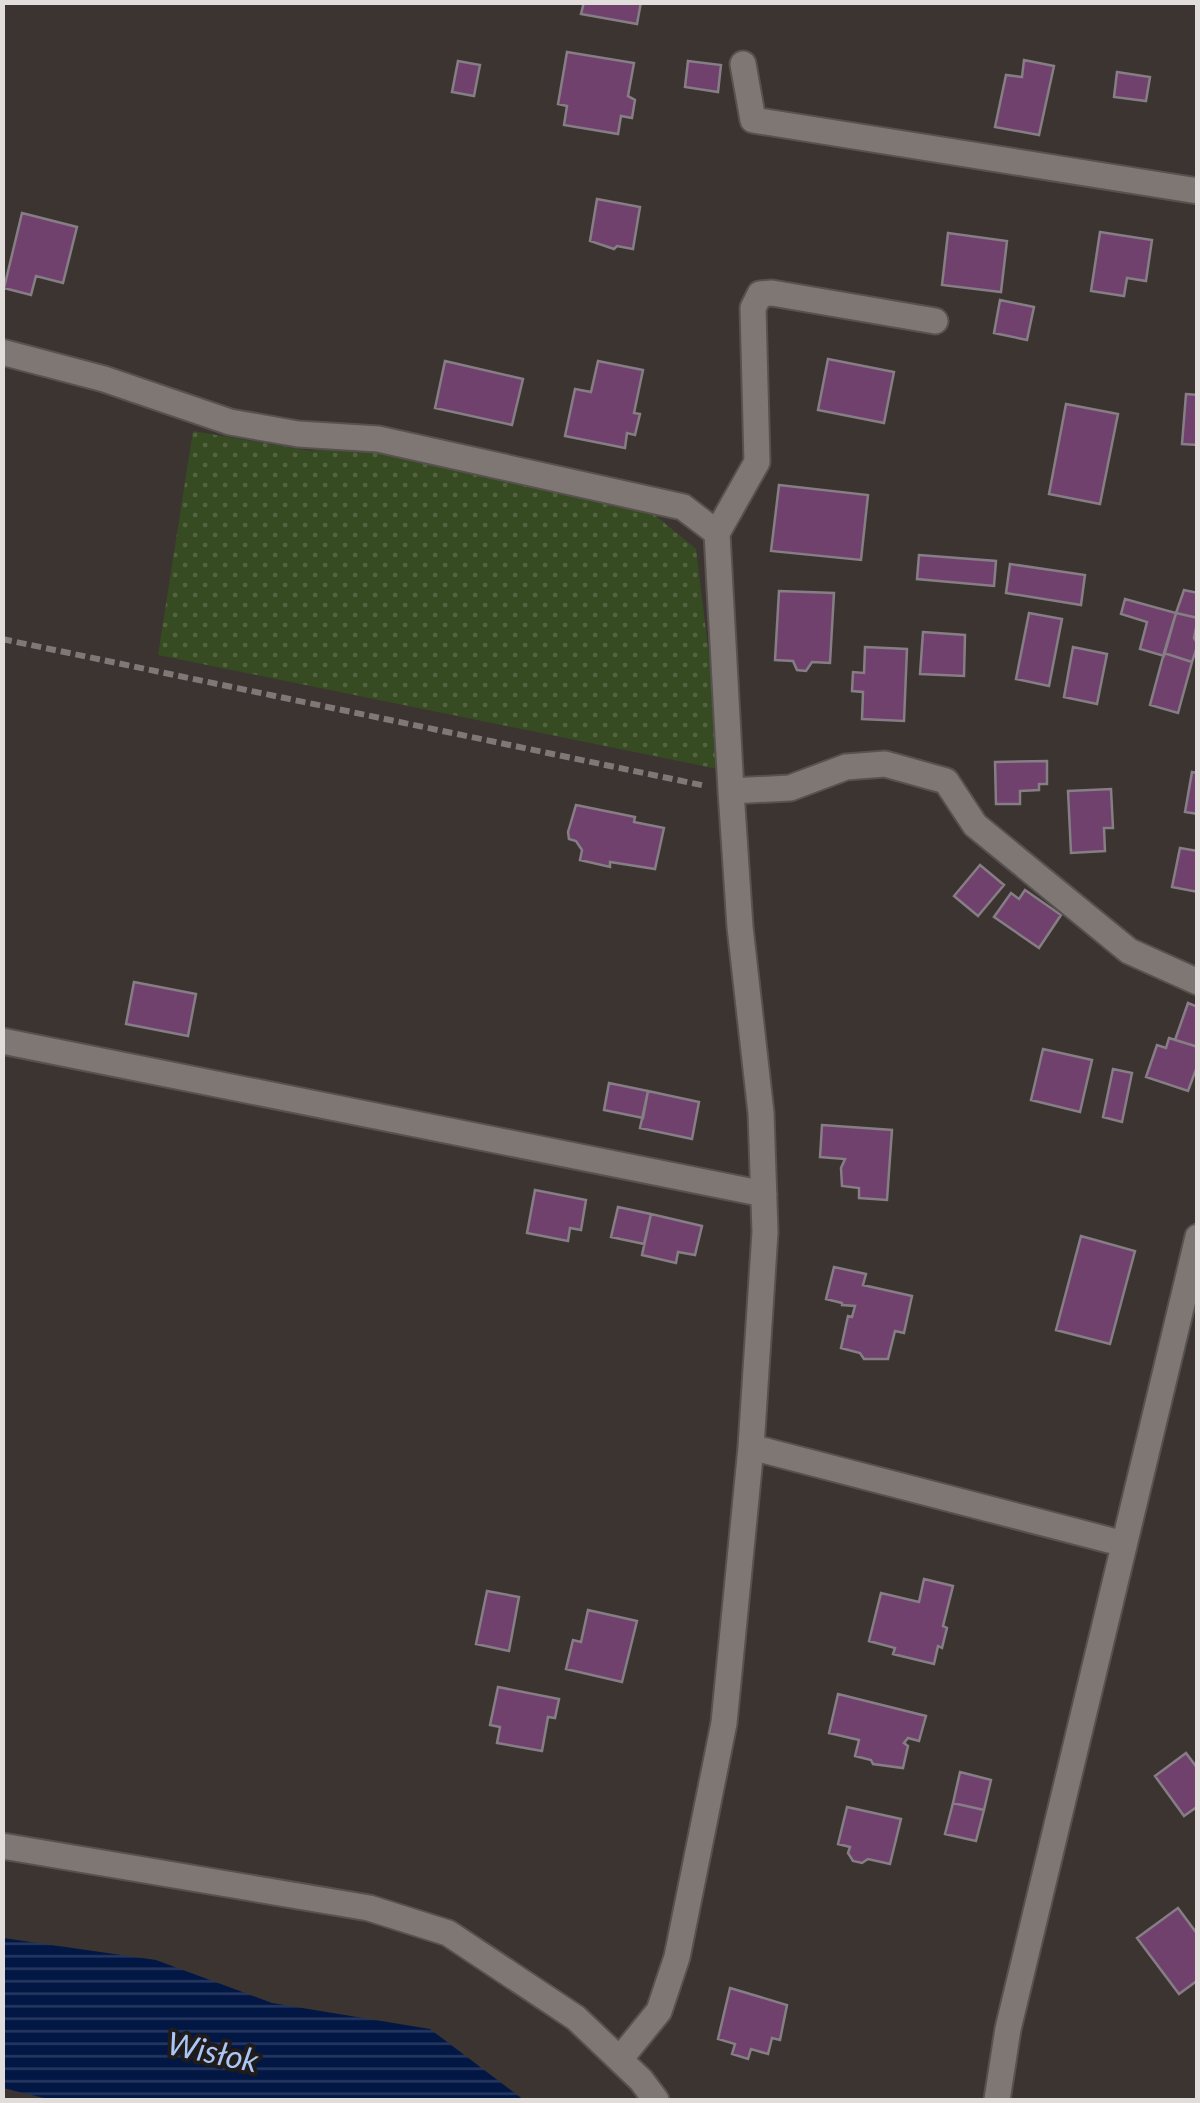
<svg xmlns="http://www.w3.org/2000/svg" width="1200" height="2103" font-family="Lato,sans-serif">
  <style>
    .green { fill: url(#green-dots) }
    .water { fill: url(#water-rules) }
    .building { fill: #71416e; stroke: #857e84; stroke-width: 2.5 }
    .lines { fill: none; stroke-linecap: round; stroke-linejoin: round }
    .minor-casing { stroke: #57524f; stroke-width: 29 }
    .path { stroke: #7e7876; stroke-width: 6; stroke-dasharray: 10 5; stroke-linecap: butt }
    .minor { stroke: #7f7774; stroke-width: 25 }
    .labels { text-anchor: middle; dominant-baseline: central; stroke-width: 8; stroke-linejoin: round; paint-order: stroke }
    .water-label { font-size: 32px; font-style: italic; fill: #abc6f5; stroke: #1f1c1b }
  </style>
  <defs>
    <pattern id="green-dots" width="8" height="8" patternUnits="userSpaceOnUse" patternTransform="scale(2.5)"><rect width="8" height="8" fill="#374b22"/><path d="M2 2h.1M6 6h.1" fill="none" stroke="#546442" stroke-width="1.8" stroke-linecap="round"/></pattern>
    <pattern id="water-rules" width="6" height="5" patternUnits="userSpaceOnUse" patternTransform="scale(2.5)"><rect width="6" height="5" fill="#031745"/><path d="M0 2.5h6" fill="none" stroke="#27385f"/></pattern>
  </defs>
  <rect width="100%" height="100%" fill="#3b3431"/>
  <path class="green" d="M193,431L311,451L353,444L650,511L696,549L723,770L158,655Z"/>
  <path class="water" d="M3,1938L156,1960L272,2003L430,2029L524,2100H52L3,2088Z"/>
  <path class="building" d="M584,2H641L637,24L581,14Z
    M567,52L634,63L628,96L635,100L632,118L621,116L618,134L564,125L567,106L558,104Z
    M1024,60L1054,66L1039,135L995,127L1006,75L1022,77Z
    M458,61L480,65L474,96L452,92Z
    M688,61L721,65L718,92L685,87Z
    M1117,72L1150,77L1146,101L1114,97Z
    M597,199L640,207L633,249L617,246L614,249L590,241Z
    M22,213L77,227L63,283L36,276L31,295L4,288Z
    M1100,232L1152,240L1146,281L1127,278L1124,296L1091,291Z
    M948,233L1007,241L1001,292L942,285Z
    M1000,300L1034,307L1027,340L994,333Z
    M828,359L894,372L884,423L818,410Z
    M445,361L523,379L512,425L435,408Z
    M598,361L643,370L634,413L640,414L635,435L627,433L625,448L565,436L575,389L591,392Z
    M1186,394L1198,395V445L1182,444Z
    M1066,404L1118,414L1100,504L1049,494Z
    M779,485L868,495L861,560L771,551Z
    M919,555L996,561L994,586L917,579Z
    M1010,564L1085,575L1081,605L1006,593Z
    M1184,590L1198,593V618L1176,613Z
    M779,591L834,593L830,663L812,662L806,671L797,670L793,661L775,660Z
    M1125,599L1176,613L1164,656L1140,649L1147,622L1121,614Z
    M1029,613L1062,619L1049,686L1016,679Z
    M1176,613L1198,618L1194,638L1198,644L1192,662L1164,653Z
    M923,632L965,635L964,676L920,674Z
    M865,647L907,649L904,721L862,719L863,692L852,691L853,672L864,673Z
    M1073,647L1107,654L1097,704L1064,697Z
    M1164,653L1192,662L1178,713L1150,705Z
    M1047,761V784H1039V790L1020,791V804H996L995,762Z
    M1192,772L1198,773V814L1185,812Z
    M1111,789L1113,828H1104L1105,851L1071,853L1068,791Z
    M576,805L635,817L634,822L664,828L655,869L610,862V867L580,860L582,850L576,841L569,839L568,832Z
    M1180,848L1198,851V892L1172,887Z
    M980,865L1004,885L978,916L954,896Z
    M1025,890L1061,915L1039,948L994,917L1011,893L1019,899Z
    M134,982L196,994L188,1036L126,1024Z
    M1188,1003L1198,1007V1047L1175,1040Z
    M1169,1038L1198,1047V1064L1188,1091L1146,1077L1157,1045L1166,1048Z
    M1043,1049L1092,1060L1080,1112L1031,1100Z
    M1113,1069L1132,1073L1122,1122L1103,1117Z
    M609,1083L648,1091L643,1118L604,1110Z
    M648,1091L699,1102L692,1139L640,1128Z
    M822,1125L892,1130L887,1200L859,1198V1188L842,1186L841,1168L845,1159L820,1157Z
    M535,1190L586,1200L581,1230L570,1228L568,1241L527,1233Z
    M618,1207L651,1214L644,1244L611,1237Z
    M651,1214L702,1226L695,1255L678,1252L676,1263L642,1255Z
    M1081,1236L1135,1251L1110,1344L1056,1330Z
    M834,1267L866,1274L863,1285L912,1296L904,1333L895,1331L888,1359H864L860,1353L841,1348L848,1316L852,1317L855,1306L842,1305V1303L826,1299Z
    M924,1579L953,1586L943,1626L947,1628L942,1648L938,1646L934,1664L893,1654L895,1648L869,1641L881,1593L919,1602Z
    M487,1591L519,1597L509,1651L476,1644Z
    M588,1610L637,1621L622,1682L566,1669L573,1640L581,1642Z
    M498,1687L559,1699L555,1718L548,1717L542,1751L497,1743L500,1727L490,1725Z
    M838,1694L926,1716L919,1741L908,1738L904,1743L908,1746L903,1768L873,1764L871,1760L855,1756L859,1740L829,1733Z
    M1186,1753L1198,1769V1806L1184,1816L1155,1776Z
    M960,1772L991,1780L984,1810L953,1803Z
    M953,1803L984,1810L976,1841L945,1834Z
    M847,1807L901,1819L890,1864L868,1859L862,1863L853,1861L848,1853L850,1847L838,1844Z
    M1178,1908L1198,1935V1980L1179,1994L1137,1938Z
    M730,1988L787,2005L780,2040L772,2038L768,2054L751,2049L748,2059L732,2054L735,2044L718,2039Z"/>
  <g class="lines">
    <g class="minor-casing">
      <path id="minor" d="M743,64L753,120L1198,191
        M935,321L772,293L760,294L753,308L757,462L717,533L731,791L790,788L846,767L885,764L946,781L975,825L1129,951L1198,982
        M2,352L104,379L230,422L298,434L378,439L683,507L717,533
        M2,1041L764,1194
        M751,1447L1124,1544
        M2,1846L369,1908L448,1933L576,2018L641,2080L656,2100
        M620,2059L659,2011L677,1957L724,1723L751,1447L765,1232L761,1113L740,927L731,791
        M997,2100L1008,2029L1198,1237"/>
    </g>
    <path class="path" d="M2,639L706,786"/>
    <use href="#minor" class="minor"/>
  </g>
  <g class="labels">
    <g class="water-label">
      <text transform="translate(213 2051) rotate(12)">Wisłok</text>
    </g>
  </g>
  <rect width="1200" height="2103" fill="none" stroke="#e1dddb" stroke-width="10"/>
</svg>
